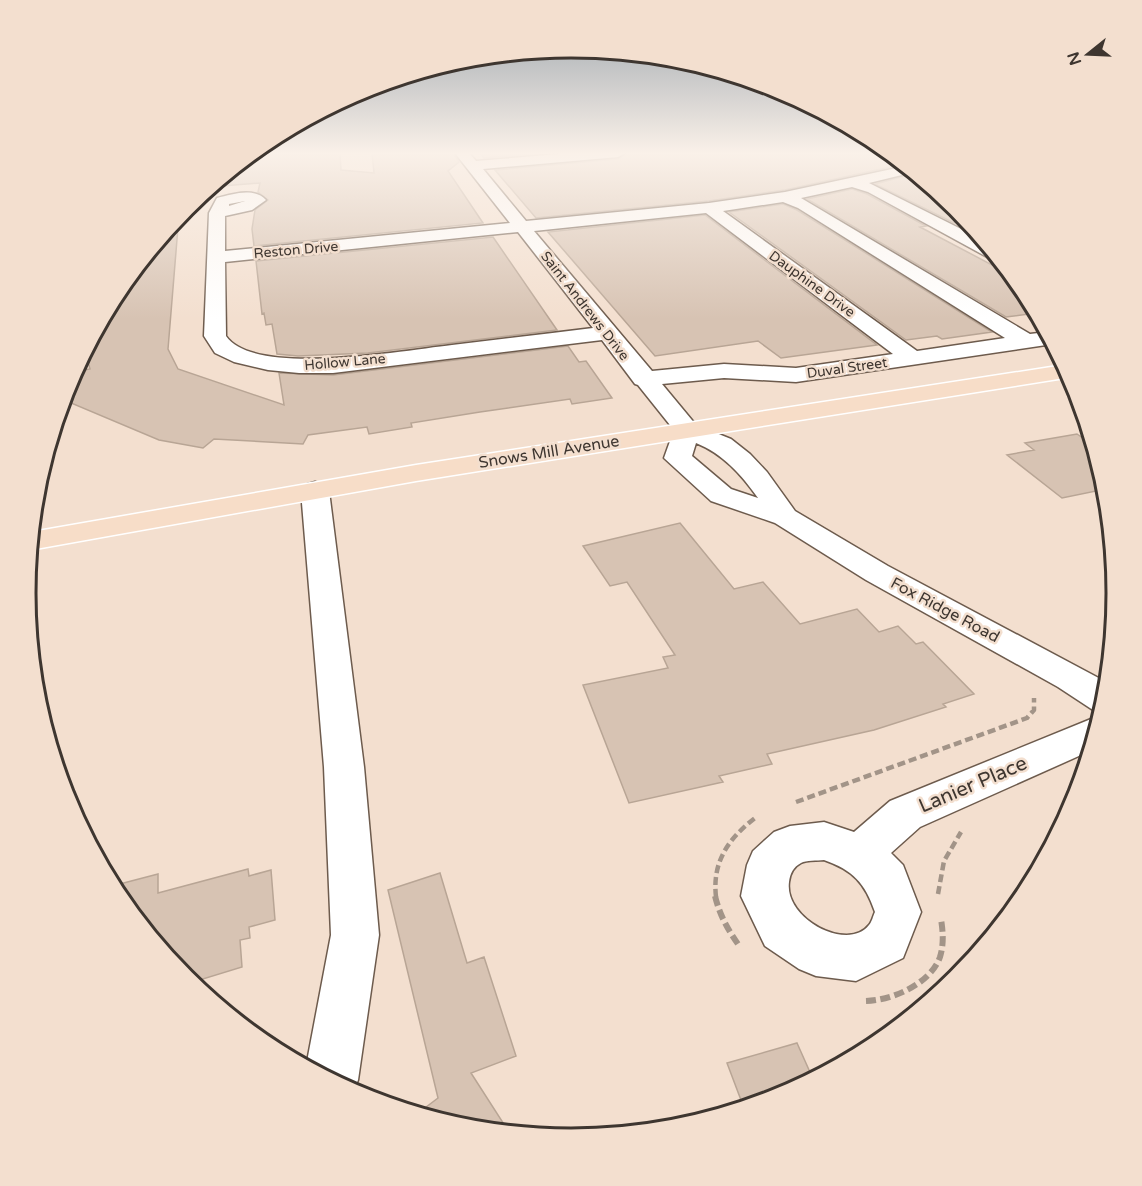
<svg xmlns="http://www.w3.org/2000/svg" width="1142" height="1186" font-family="'Varela Round',sans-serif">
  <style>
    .building { fill: #d7c3b3; stroke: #b8a595; stroke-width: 1.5 }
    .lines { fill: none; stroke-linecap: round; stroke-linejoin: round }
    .minor-casing { stroke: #6d5b4d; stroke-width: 3 }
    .major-casing { stroke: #fff; stroke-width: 3 }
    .path-far1 { stroke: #a29488; stroke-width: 4.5; stroke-dasharray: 8 4; stroke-linecap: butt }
    .path { stroke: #a29488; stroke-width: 6; stroke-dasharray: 10 4.5; stroke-linecap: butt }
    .minor { fill: #fff; fill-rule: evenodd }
    .major { fill: #f7ddc8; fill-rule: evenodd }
    .labels { text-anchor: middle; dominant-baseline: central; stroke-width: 5; stroke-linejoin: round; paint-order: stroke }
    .far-street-label { font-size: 14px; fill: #3e3630; stroke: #f3dfcf }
    .street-label { font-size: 16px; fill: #3e3630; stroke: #f3dfcf }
    .near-street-label { font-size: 20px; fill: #3e3630; stroke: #f3dfcf }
    .rim { fill: none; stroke: #3e3630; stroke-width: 3 }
  </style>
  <rect width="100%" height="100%" fill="#f3dfcf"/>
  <path class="building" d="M251,153H340L341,170L374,173L372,153H453L459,162L448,171L483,223L254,246L252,229L255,210L268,200L258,192L260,183L209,187Z
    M480,153H544L484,158Z
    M627,153H891L904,164L785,190L709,201L536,218L495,170L618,159Z
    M916,173L957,208L968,221L954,223L875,184Z
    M852,189L867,194L926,226L920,227L1013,276L1025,290L1037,313L1006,317L807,199Z
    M783,204L797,210L992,332L942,339L937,336L906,340L729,212Z
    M179,215L168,349L178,369L284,405L279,373L333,375L568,346L579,362L586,361L612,398L572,404L570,399L480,412L411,423L412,427L369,434L367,427L308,435L303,444L214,439L203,448L159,440L71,403L66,389L67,384L73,372L90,369L85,351L118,290Z
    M705,215L877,345L781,358L758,341L655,356L548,232Z
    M493,237L557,330L368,353L298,356L277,354L272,324L266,325L264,313L262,314L256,261Z
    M1077,434L1093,445L1106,489L1062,498L1007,455L1034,450L1025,443Z
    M680,523L734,589L763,582L800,624L857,609L879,632L898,626L916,644L923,642L974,694L943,704L946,707L874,730L767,754L772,764L719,776L723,782L629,803L583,685L668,668L663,657L675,655L627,582L610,586L583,546Z
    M248,869L249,876L271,870L275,920L249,927L250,938L240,940L242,967L190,983L117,896L112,886L158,874V893Z
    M440,873L467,963L484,957L516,1056L471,1073L509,1132L464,1128L417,1114L438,1098L388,890Z
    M797,1043L813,1079L779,1097L744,1108L727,1063Z"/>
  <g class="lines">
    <g class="minor-casing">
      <path id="minor" d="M455,153H469L476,161L571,153H625L618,157L483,169L526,221L709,203L785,192L906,166L914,172L869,183L985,241L999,259L989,258L868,192L852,187L801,198L1030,334L1047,332L1053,344L796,382L724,378L662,384L696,425L731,439L750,454L767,472L795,511L888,566L1108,683L1102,713L1093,710L1058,687L866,580L775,523L711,501L664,458L674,430L638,385L635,384L602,340L333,373H299L268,370L234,362L215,353L204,336L209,213L217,198C233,194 254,187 266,200L252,210L225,216V251L510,223ZM245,201L229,206V204ZM783,202L798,208L1005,338L917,351L723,211ZM706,213L893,354L796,368L724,364L652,371L534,231ZM518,232L593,328C546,334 499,339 452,345C406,350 255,378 226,336L225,262ZM696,443C723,454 741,474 758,498L731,489L692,456Z
        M315,482L325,485L329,491L364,767L379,935L358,1080L353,1092L306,1067L331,935L324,767L301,491L305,485Z
        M1096,717L1100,718L1090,751L920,827L891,853L903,865L921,912L903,958L856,981L816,976L799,969L765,946L741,896L747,865L753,851L774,832L790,826L824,822L854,832L890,801ZM824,860C853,870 865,883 875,912C873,916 872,922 869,925C848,952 784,919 789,882C790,874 793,867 801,863C806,860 817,861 824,860Z"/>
    </g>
    <g class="major-casing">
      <path id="major" d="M1064,365L1071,377L416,481L30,550L32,532L416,465Z"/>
    </g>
    <path class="path-far1" d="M796,802L1027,718L1034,710V698
      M938,894L944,861L961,832
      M716,897C712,862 728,839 755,818"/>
    <path class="path" d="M715,896C720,916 728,930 740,947
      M866,1001C893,1000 930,984 940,957C944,944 943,932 941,919"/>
    <use href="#minor" class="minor"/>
    <use href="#major" class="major"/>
  </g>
  <linearGradient id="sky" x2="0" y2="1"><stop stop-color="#99a2aa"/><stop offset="0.48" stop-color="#faf1e9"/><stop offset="1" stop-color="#faf1e9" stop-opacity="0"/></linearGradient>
  <rect width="1142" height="319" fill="url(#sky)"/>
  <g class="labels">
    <g class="far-street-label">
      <text transform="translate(296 250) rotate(-5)">Reston Drive</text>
      <text transform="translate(812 284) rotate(36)">Dauphine Drive</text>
      <text transform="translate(585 306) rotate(52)">Saint Andrews Drive</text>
      <text transform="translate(345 362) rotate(-5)">Hollow Lane</text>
      <text transform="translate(847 368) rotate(-8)">Duval Street</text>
    </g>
    <g class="street-label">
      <text transform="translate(549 452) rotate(-9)">Snows Mill Avenue</text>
      <text transform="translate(945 610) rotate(28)">Fox Ridge Road</text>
    </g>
    <g class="near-street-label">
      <text transform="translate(973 785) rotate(-23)">Lanier Place</text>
    </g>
  </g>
  <path d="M0 0H1142V1186H0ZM36 593a535 535 0 1 1 1070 0a535 535 0 1 1-1070 0Z" fill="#f3dfcf" fill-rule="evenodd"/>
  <path class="rim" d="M36 593a535 535 0 1 1 1070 0a535 535 0 1 1-1070 0Z"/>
  <g transform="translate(1088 54) rotate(252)" stroke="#f3dfcf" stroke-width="4.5" paint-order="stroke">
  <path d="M0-4.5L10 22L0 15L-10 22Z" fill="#3e3630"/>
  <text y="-9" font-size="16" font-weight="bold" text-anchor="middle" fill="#3e3630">N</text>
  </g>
</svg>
